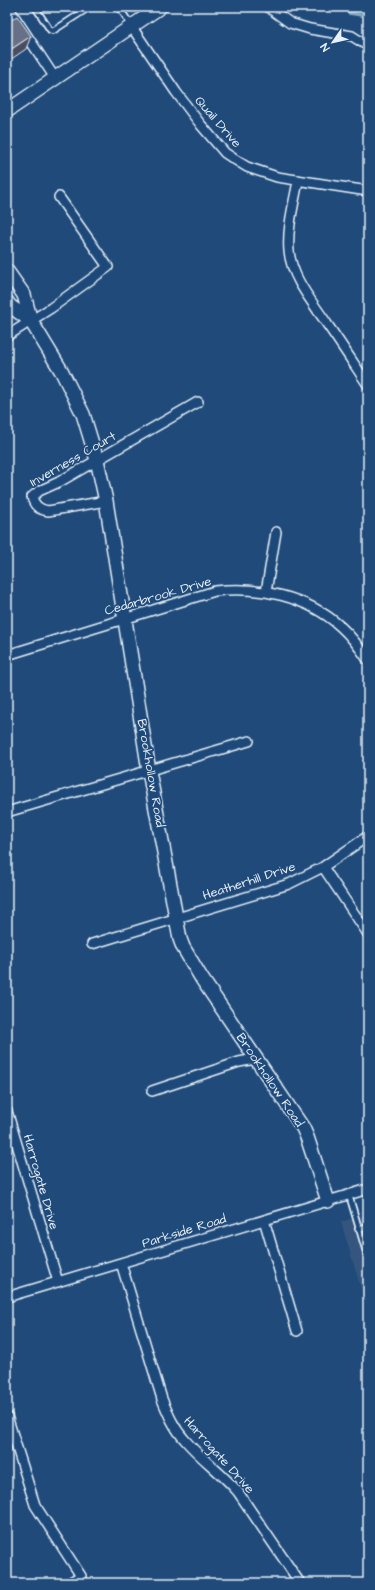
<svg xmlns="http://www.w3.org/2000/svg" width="375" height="1590" font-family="'Architects Daughter',sans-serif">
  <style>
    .built { fill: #35557e }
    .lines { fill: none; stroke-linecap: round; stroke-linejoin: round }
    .stream { stroke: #85aac2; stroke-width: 3.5 }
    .lane-casing { stroke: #e8f1f8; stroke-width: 8 }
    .street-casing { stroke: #e8f1f8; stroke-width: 12 }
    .secondary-casing { stroke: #e8f1f8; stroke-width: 16 }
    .lane { stroke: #1f4a7a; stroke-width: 4.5 }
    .street { stroke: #1f4a7a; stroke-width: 9 }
    .secondary { stroke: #1f4a7a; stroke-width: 13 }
    .shaded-wall { fill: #484e5f; stroke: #e8f1f8 }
    .building { fill: #676f88; stroke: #e8f1f8 }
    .labels { text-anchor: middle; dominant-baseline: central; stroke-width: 3.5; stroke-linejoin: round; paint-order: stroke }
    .street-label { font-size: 13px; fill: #e8f1f8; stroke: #1f4a7a }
  </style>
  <rect width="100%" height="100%" fill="#1f4a7a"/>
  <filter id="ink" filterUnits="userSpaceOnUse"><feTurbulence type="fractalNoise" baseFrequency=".025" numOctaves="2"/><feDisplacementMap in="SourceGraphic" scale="8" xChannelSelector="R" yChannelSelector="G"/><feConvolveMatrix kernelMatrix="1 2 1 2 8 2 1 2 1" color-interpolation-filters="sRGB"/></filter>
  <g filter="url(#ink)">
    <path class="built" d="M368,1214V1312L341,1222Z"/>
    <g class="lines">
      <path class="stream" d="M344,7L349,13L368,16"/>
      <g class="lane-casing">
        <path id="lane" d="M35,7L50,30L53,31L90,7
          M119,7L131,25
          M349,1195L368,1259
          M358,1229L368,1226"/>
      </g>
      <g class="street-casing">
        <path id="street" d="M8,7L55,78
          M268,7L290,23L310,29L352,36L368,46
          M131,26L176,92L201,125L225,153L234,159L247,167L277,177L368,191
          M298,181C294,203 287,228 289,251C292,279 312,301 327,324C341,344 354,364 368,385
          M7,336L51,308L108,267L59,197
          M106,501L48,511C40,510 34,506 32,497L39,491L59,482L198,402
          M266,592L276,532
          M7,655L215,591C259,586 307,596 341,627C351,636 360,648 368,660
          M7,812L249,741
          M323,867L368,934
          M92,944L289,884L323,867L368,836
          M152,1091L239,1062L255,1059
          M7,1111L58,1282
          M264,1220L297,1331
          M121,1263L162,1399C168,1414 174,1428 185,1440C201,1459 222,1473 238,1492L300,1583
          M7,1297L368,1189
          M7,1416L35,1505L81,1576L69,1583"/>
      </g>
      <g class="secondary-casing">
        <path id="secondary" d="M7,111L160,7
          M7,271L24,295L31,321L62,372L83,414L97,460L106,501L149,771L180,939L183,947L202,979L303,1128L307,1137L328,1201
          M7,302L10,306L31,321"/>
      </g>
      <use href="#lane" class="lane"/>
      <use href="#street" class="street"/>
      <use href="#secondary" class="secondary"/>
    </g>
    <path class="shaded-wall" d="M31,36L26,49L7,62V52Z"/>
    <path class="building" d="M17,16L31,36L7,52V23Z"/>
  </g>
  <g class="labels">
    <g class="street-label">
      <text transform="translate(218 122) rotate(49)">Quail Drive</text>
      <text transform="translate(73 459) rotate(-30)">Inverness Court</text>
      <text transform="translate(158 596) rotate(-16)">Cedarbrook Drive</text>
      <text transform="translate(151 773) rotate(80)">Brookhollow Road</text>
      <text transform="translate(249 881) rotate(-18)">Heatherhill Drive</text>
      <text transform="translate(270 1080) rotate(56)">Brookhollow Road</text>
      <text transform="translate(41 1182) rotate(74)">Harrogate Drive</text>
      <text transform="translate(184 1231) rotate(-17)">Parkside Road</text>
      <text transform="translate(219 1455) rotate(48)">Harrogate Drive</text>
    </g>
  </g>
  <rect width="375" height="1590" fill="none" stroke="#1f4a7a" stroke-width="24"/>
  <rect x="12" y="12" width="351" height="1566" fill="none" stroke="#e8f1f8" stroke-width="1.5" filter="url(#ink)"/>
  <g transform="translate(333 42) rotate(236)" stroke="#1f4a7a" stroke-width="3" paint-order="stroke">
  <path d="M0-3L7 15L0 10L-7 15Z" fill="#e8f1f8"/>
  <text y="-6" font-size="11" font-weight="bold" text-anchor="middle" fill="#e8f1f8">N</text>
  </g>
</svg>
